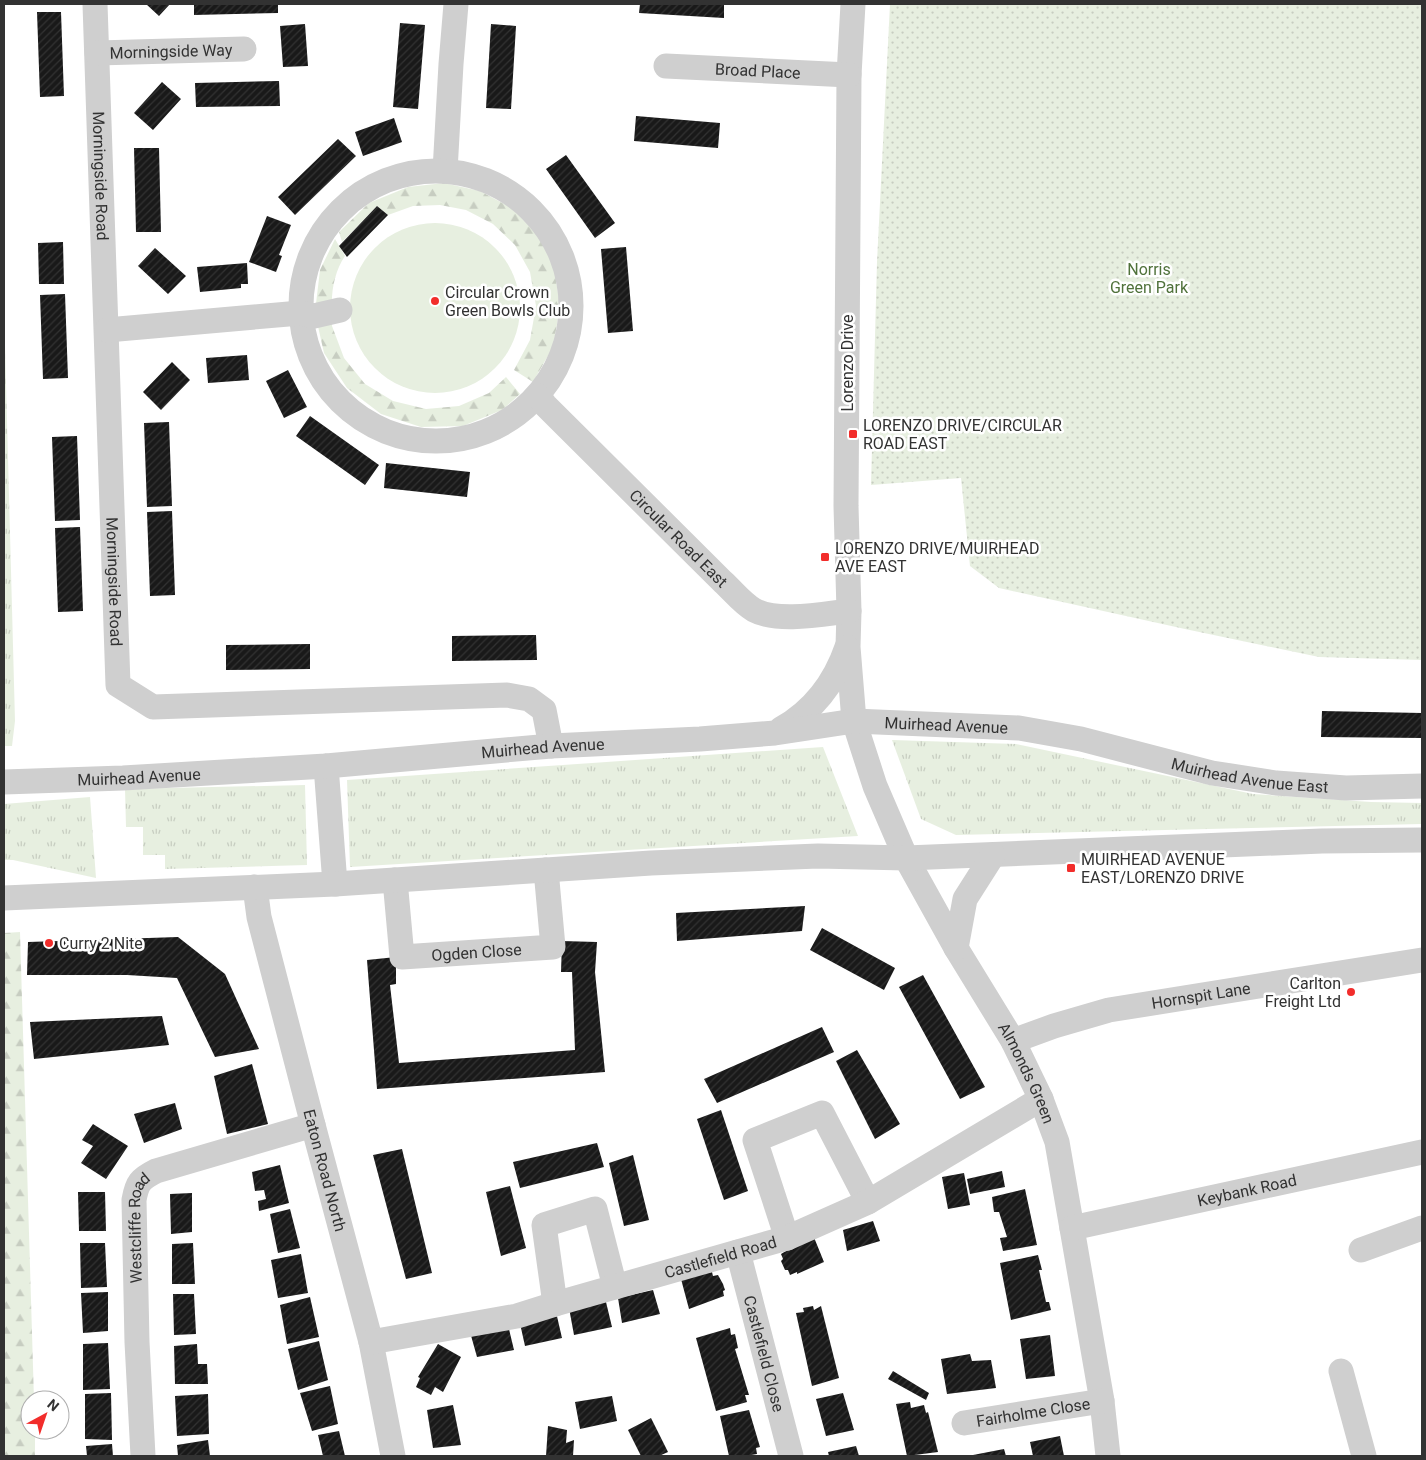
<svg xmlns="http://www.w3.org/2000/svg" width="1426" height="1460" font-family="Roboto,sans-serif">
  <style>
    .grass { fill: url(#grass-tufts) }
    .forest { fill: url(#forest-firs) }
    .park { fill: url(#park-dots) }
    .pitch { fill: #e7efe0 }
    .building { fill: url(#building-hatch) }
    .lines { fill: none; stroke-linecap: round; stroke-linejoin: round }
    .minor { stroke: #cfcfcf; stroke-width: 25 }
    .poi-dot { fill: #f22d2b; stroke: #fff; stroke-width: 2 }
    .labels { text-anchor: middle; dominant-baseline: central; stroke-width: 5; stroke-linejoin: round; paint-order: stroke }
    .street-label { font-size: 16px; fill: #323232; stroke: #fff }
    .park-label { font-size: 16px; fill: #50723b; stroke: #fff }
    .poi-label { font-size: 16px; fill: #323232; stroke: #fff; text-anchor: start }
  </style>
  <defs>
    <pattern id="grass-tufts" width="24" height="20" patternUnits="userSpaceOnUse" patternTransform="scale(1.25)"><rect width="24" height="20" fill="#e7efe0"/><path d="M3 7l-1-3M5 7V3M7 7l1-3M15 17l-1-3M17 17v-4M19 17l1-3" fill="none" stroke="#c7cdc1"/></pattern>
    <pattern id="forest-firs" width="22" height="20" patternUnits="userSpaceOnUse" patternTransform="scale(1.25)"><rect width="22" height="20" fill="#e7efe0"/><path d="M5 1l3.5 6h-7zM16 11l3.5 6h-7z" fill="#c7cdc1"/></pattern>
    <pattern id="park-dots" width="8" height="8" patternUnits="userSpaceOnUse" patternTransform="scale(1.25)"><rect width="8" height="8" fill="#e7efe0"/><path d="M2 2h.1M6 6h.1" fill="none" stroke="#c7cdc1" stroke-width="1.8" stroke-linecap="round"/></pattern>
    <pattern id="building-hatch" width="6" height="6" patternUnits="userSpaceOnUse" patternTransform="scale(1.25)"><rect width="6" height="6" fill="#191919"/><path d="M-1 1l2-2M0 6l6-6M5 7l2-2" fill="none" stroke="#323232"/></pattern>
  </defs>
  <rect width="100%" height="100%" fill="#fff"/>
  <path class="grass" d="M4,308L15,721L12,746H4Z
    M892,740L1016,744L1253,794L1371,802L1422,803V824L956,835L921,819Z
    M823,747L858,836L350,867L347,780Z
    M305,785L307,865L165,869V855H143V827H126L125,789Z
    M90,797L96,878L13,860H4V804Z"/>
  <path class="forest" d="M444,183L480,191L512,208L538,235L554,267L560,307L553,347L533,382L514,370L530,340L536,306L530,272L515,245L493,224L466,210L440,205L413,206L388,215L377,206L342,242L339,232L369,203L408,187Z
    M335,239L345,256C335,270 331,291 332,308L315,312L320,270Z
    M332,317V326L344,358L365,384L393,401L426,409L459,406L489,393L506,377L520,394L502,410L463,426L421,427L381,414L347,388L324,353L317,322Z
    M20,932L34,1400H30V1430H35V1456H4V933Z"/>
  <path class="park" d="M890,4H1422V660L1319,657L1185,629L999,588L970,566L961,478L871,485L877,262Z"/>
  <path class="pitch" d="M350 308a85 85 0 1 1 170 0a85 85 0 1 1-170 0Z"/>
  <path class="building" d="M146,4H170L159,16Z
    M194,4H278V13L194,15Z
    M640,4H724V18L639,13Z
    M37,12H61L64,96L40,97Z
    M400,23L425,25L418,109L393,107Z
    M305,24L308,66L283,67L280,26Z
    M491,24L516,26L511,109L486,108Z
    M279,81L280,106L196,107L195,83Z
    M162,82L181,99L153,130L134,113Z
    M636,116L720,123L718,148L634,141Z
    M394,118L402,142L363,156L355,132Z
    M338,139L356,156L295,215L278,197Z
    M134,148H159L161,232H136Z
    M566,155L615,223L595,238L546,169Z
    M377,206L388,215L347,257L339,246Z
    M267,216L291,225L279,255L282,256L276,272L249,262Z
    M63,242L64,284H39L38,243Z
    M626,247L633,331L608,333L601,249Z
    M155,248L186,276L168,294L138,266Z
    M247,263L248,284H241V288L200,292L197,267Z
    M65,294L68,378L43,379L40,295Z
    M247,355L249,380L208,383L206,358Z
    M172,362L190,380L161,410L143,392Z
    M288,370L307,407L284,418L266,381Z
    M310,416L379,465L365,485L296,436Z
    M169,422L172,506L147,507L144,423Z
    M77,436L80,520L55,521L52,437Z
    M386,463L470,472L467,497L384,488Z
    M172,511L175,595L150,596L147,512Z
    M80,527L83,611L58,612L55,528Z
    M536,635L537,660L452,661V636Z
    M310,644V669L226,670V645Z
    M1322,711L1422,713V738L1321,737Z
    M805,906L802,931L677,941L676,913Z
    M822,928L895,968L884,990L810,950Z
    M178,937L225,974L259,1049L215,1057L177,978L127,975H27L28,942Z
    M562,941L597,942L595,972L605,1072L377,1089L367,960L396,957V984L390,985L399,1063L575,1050L572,972H561Z
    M923,975L985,1087L960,1099L899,987Z
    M162,1016L169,1045L34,1059L30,1022Z
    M822,1027L834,1052L717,1103L704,1079Z
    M857,1050L900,1124L875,1139L836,1061Z
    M252,1064L268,1124L227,1134L214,1076Z
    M175,1103L182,1129L144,1143L134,1114Z
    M721,1110L748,1191L724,1200L697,1119Z
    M93,1124L128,1146L106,1179L81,1163L93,1146L82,1140Z
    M597,1143L604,1167L520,1188L513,1162Z
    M402,1149L432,1273L406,1279L373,1155Z
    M633,1155L649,1220L624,1226L609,1163Z
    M280,1165L289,1203L259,1211L258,1201L266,1199L264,1190L255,1191L252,1172Z
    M1002,1171L1005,1187L970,1194L967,1179Z
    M964,1173L970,1205L948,1209L942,1177Z
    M510,1186L526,1248L501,1256L486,1192Z
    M1025,1189L1037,1245L1003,1251L1000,1238L1007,1237L999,1212H994L992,1197Z
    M78,1192H105L106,1231H79Z
    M192,1193V1232L171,1234L170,1194Z
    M290,1209L300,1248L278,1253L270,1214Z
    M873,1221L880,1241L847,1251L843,1230Z
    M813,1235L824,1262L797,1274V1272L790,1275L788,1270H785L781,1261L783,1259L781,1254L786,1251V1247Z
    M80,1243H105L107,1287L81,1288Z
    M193,1243L195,1284H172V1244Z
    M301,1254L308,1293L278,1298L271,1260Z
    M1038,1255L1042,1270H1039L1046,1302H1049L1051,1310L1011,1320L1000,1263Z
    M712,1272L713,1276L718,1275L723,1284L725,1290L723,1291L724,1296L689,1309L681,1279Z
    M653,1290L660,1314L622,1323L618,1298Z
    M108,1292V1331L83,1333L81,1293Z
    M173,1294H194L196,1334L174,1335Z
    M310,1297L319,1337L287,1344L280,1305Z
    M606,1302L612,1327L574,1335L569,1308Z
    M813,1306L814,1310L821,1306L839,1378L812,1386L796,1313L804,1312L803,1308Z
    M556,1312L562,1338L525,1346L519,1319Z
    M508,1325L514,1350L477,1357L470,1332Z
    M730,1328L731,1335L735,1334L738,1348L735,1349L749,1395H745L747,1402L716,1411L696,1338Z
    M1050,1335L1055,1376L1026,1379L1020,1339Z
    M319,1341L328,1380L298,1390L288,1349Z
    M108,1343L110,1389L83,1390V1344Z
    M197,1344L198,1364H207L208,1384H175L174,1346Z
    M438,1344L461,1357L443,1392L435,1387L431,1395L416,1387L420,1378L418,1377Z
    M970,1354L972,1361L991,1360L996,1388L947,1394L941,1359Z
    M893,1371L929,1393L926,1400L888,1379Z
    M330,1386L338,1424L312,1431L300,1393Z
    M111,1393L112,1440L85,1439V1394Z
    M843,1393L854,1430L826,1436L816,1399Z
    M208,1394L209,1434L177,1436L175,1396Z
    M612,1396L617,1421L580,1429L575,1402Z
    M910,1402L911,1408L924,1405L926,1413L928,1412L938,1452L907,1456L896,1404Z
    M453,1405L461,1445L433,1448L427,1410Z
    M749,1410L760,1447L756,1448L757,1454L745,1456H729L720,1416Z
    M651,1418L668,1452L659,1456H641L628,1430Z
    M548,1426L567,1430L566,1443L574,1440L573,1456H546Z
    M339,1431L345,1456H323L318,1435Z
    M1060,1436L1064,1456H1033L1030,1442Z
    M208,1440L210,1456H178L177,1445Z
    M112,1444L113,1456H87L86,1446Z
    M856,1446L859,1456H829L828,1452Z
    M1004,1449L1006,1456H973V1455Z"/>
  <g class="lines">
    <g class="minor">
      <path id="s1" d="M95,4L118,685L153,707L507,695L529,699L544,710L551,746"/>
      <path id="s2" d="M853,4L849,75L846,506L849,611L848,647L854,721L875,786L906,858L956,948L1013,1041L1041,1099L1057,1142L1102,1401L1108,1456"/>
      <path id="s3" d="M97,53L244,49"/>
      <path id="s4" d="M666,66L849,75"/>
      <path d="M445,171L451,64L456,4"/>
      <circle cx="436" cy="306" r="135"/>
      <path d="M107,330L300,313L314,316L340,310"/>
      <path id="s5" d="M538,396L545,405L723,582C733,591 742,603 754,610C778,623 823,614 849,611"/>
      <path d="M781,729C813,711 835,682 847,647"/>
      <path d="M326,766L335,884"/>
      <path id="s6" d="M4,782L123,778L326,766L551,746L700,739L775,733L854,721L1019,728L1081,739L1212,773L1276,783L1346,788L1422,786"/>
      <path id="s7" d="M395,880L402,957L553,947L546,870"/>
      <path id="s8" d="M255,887L259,917L313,1125L371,1342L393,1456"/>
      <path d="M4,898L335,884L651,863L818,856L906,858L1322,841L1422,840"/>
      <path d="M956,948L965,899L993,855"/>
      <path id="s9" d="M1013,1041L1054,1026L1109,1010L1422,960"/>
      <path id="s10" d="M1072,1228L1422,1152"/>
      <path d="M787,1238L755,1140L822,1113L868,1202"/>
      <path d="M1361,1250L1422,1228"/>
      <path id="s11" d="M738,1252L791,1456"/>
      <path d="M555,1304L544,1225L595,1209L615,1287"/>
      <path id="s12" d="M371,1342L517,1316L555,1304L787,1238L868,1202L1041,1099"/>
      <path d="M1341,1371L1364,1456"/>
      <path id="s13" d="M964,1423L1102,1401"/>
      <path id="s14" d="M143,1456L137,1342L134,1200C137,1183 140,1179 156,1171L313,1125"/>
    </g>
  </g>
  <g class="poi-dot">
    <circle cx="435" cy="301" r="5"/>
    <rect x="848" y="429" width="10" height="10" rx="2.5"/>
    <rect x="820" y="552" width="10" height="10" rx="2.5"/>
    <rect x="1066" y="863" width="10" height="10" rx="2.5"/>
    <circle cx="49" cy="943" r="5"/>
    <circle cx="1351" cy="992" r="5"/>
  </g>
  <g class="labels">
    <g class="street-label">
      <text stroke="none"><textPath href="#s3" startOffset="74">Morningside Way</textPath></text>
      <text stroke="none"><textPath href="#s4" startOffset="92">Broad Place</textPath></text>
      <text stroke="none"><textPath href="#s1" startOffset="172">Morningside Road</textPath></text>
      <text transform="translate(847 363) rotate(-90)">Lorenzo Drive</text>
      <text stroke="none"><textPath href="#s5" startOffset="200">Circular Road East</textPath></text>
      <text stroke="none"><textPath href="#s1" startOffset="578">Morningside Road</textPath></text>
      <text stroke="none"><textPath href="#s6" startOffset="945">Muirhead Avenue</textPath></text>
      <text stroke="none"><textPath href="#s6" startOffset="540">Muirhead Avenue</textPath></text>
      <text stroke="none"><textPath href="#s6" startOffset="1254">Muirhead Avenue East</textPath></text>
      <text stroke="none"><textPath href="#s6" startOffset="135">Muirhead Avenue</textPath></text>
      <text stroke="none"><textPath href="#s7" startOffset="152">Ogden Close</textPath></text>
      <text stroke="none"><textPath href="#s9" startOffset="194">Hornspit Lane</textPath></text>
      <text stroke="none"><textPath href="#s2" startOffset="1111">Almonds Green</textPath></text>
      <text stroke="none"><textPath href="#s8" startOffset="292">Eaton Road North</textPath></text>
      <text stroke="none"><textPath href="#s10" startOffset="179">Keybank Road</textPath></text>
      <text stroke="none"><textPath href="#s14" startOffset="229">Westcliffe Road</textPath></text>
      <text stroke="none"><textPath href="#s12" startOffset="360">Castlefield Road</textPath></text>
      <text stroke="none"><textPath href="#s11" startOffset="105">Castlefield Close</textPath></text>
      <text stroke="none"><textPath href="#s13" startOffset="70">Fairholme Close</textPath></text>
    </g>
    <g class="park-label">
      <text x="1149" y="269">Norris<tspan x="1149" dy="18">Green Park</tspan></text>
    </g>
    <g class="poi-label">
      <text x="445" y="292">Circular Crown<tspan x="445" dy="18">Green Bowls Club</tspan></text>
      <text x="863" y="425">LORENZO DRIVE/CIRCULAR<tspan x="863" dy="18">ROAD EAST</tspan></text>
      <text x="835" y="548">LORENZO DRIVE/MUIRHEAD<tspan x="835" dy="18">AVE EAST</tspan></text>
      <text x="1081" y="859">MUIRHEAD AVENUE<tspan x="1081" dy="18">EAST/LORENZO DRIVE</tspan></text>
      <text x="59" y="943">Curry 2 Nite</text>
      <text x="1341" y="983" text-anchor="end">Carlton<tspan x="1341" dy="18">Freight Ltd</tspan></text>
    </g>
  </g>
  <rect width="1426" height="1460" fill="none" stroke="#323232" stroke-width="10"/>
  <g transform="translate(45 1415) rotate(40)"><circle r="24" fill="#ffffff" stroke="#adadad"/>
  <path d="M0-4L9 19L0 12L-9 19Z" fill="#f22d2b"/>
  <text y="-8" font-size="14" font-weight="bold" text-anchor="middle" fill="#323232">N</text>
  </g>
</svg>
